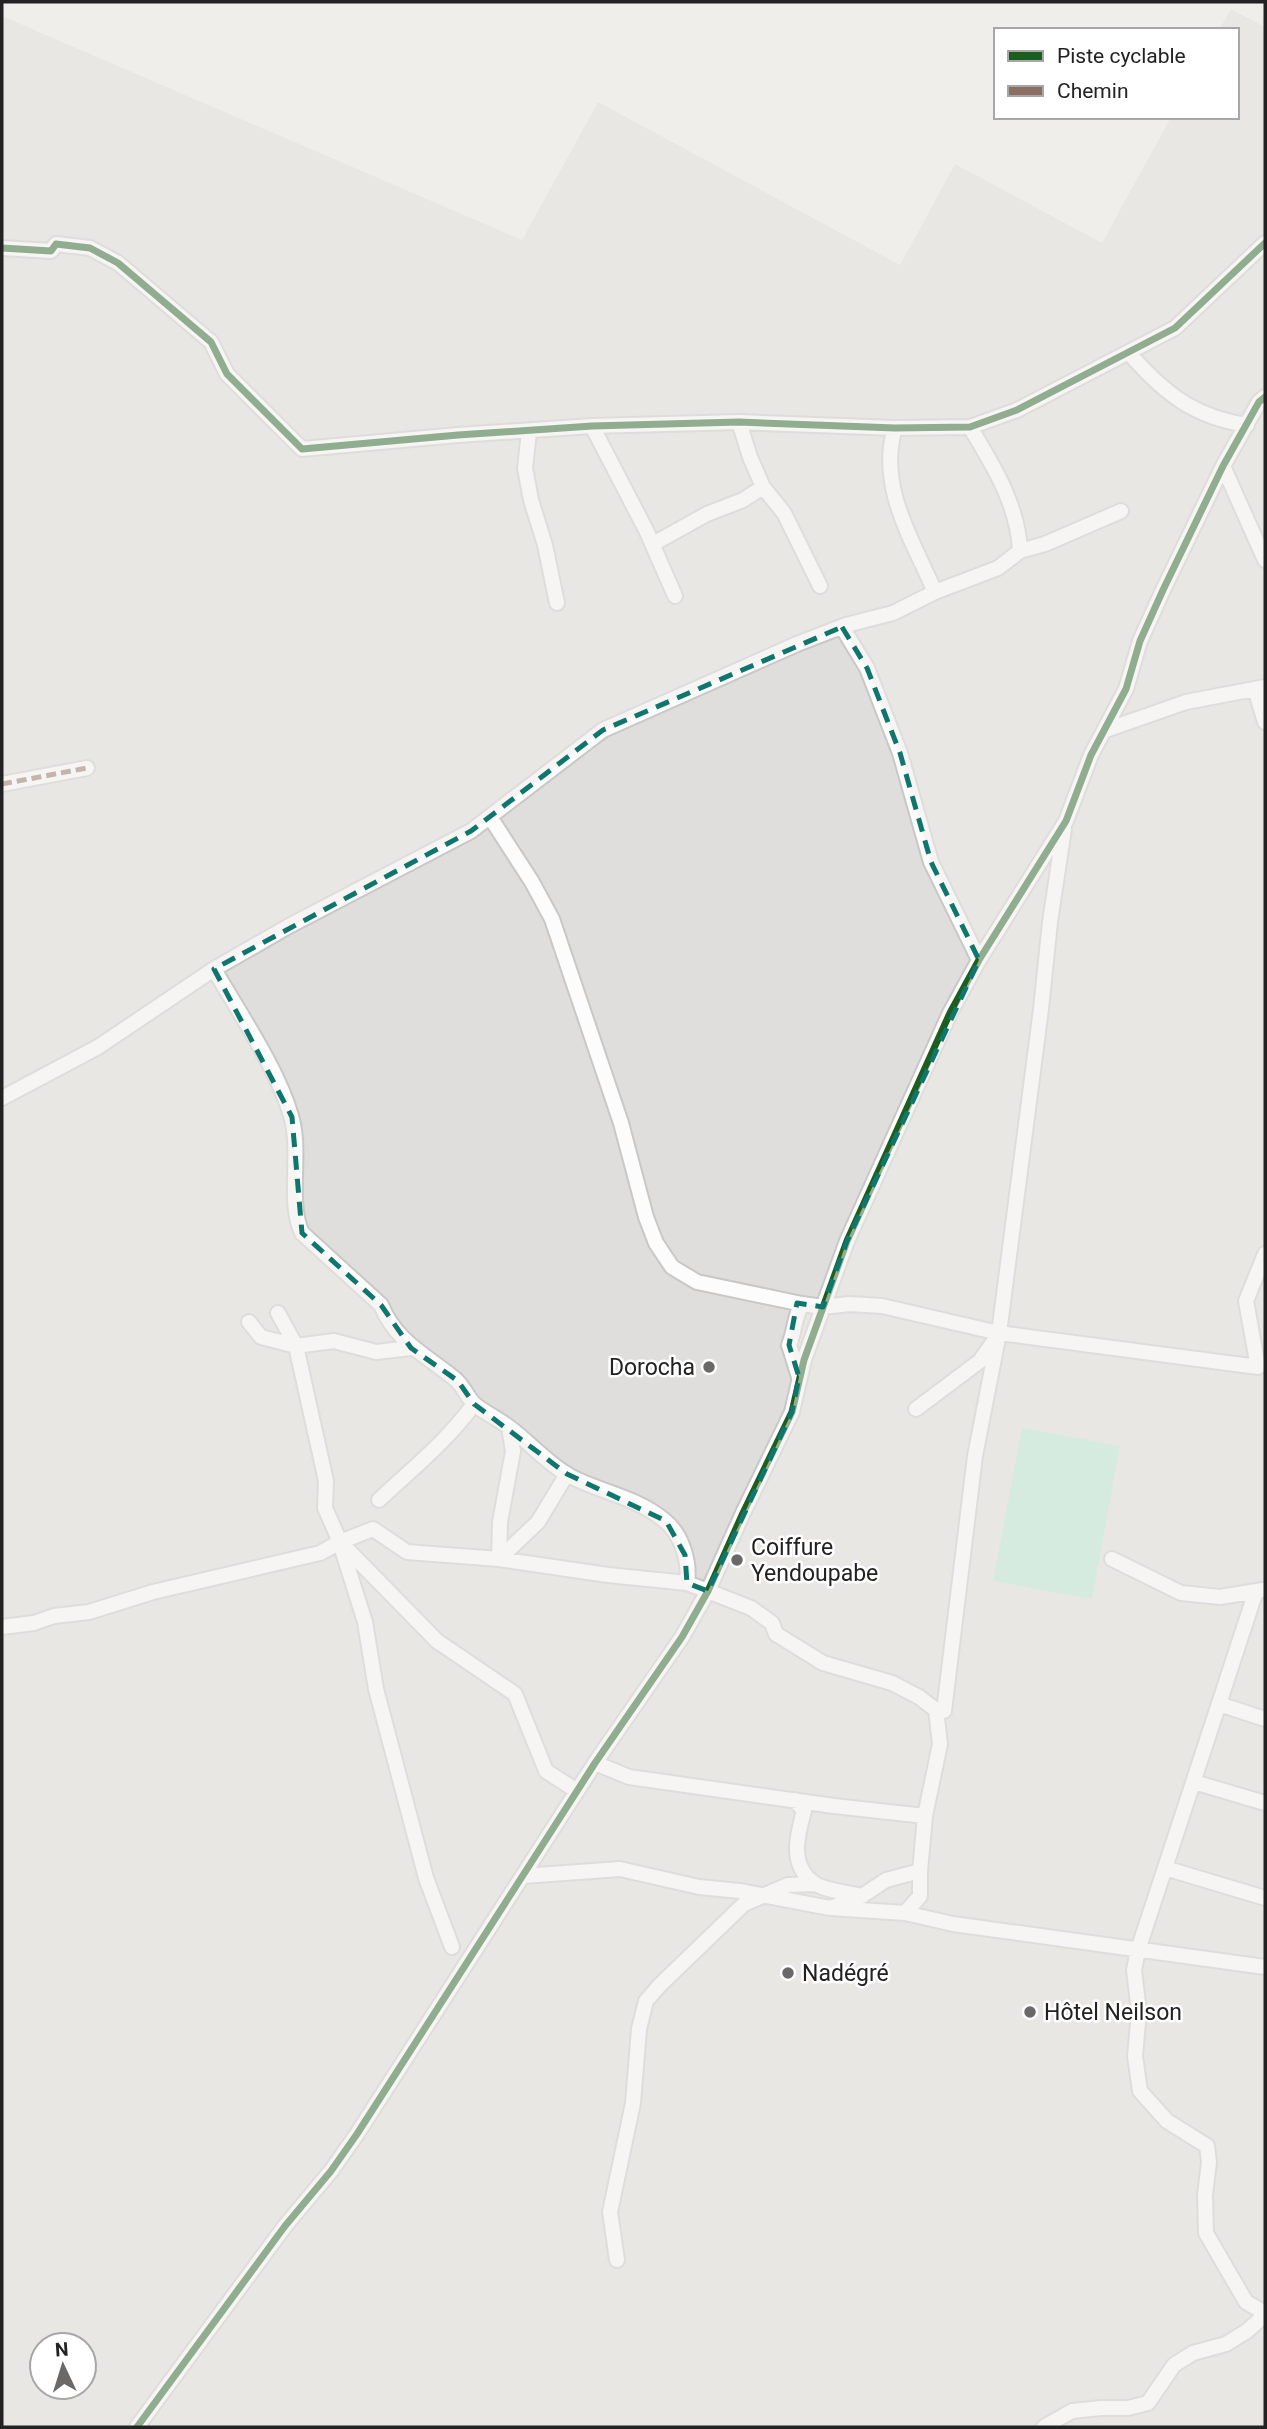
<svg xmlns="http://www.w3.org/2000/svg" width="1267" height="2429" font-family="Roboto,sans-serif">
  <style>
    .residential { fill: #dfdedc; fill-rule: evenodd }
    .pitch { fill: #b7e6d2 }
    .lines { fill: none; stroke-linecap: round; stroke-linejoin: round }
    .minor-casing { stroke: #c9c8c7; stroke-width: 18 }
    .minor { stroke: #fdfcfc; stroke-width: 14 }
    .quiet { stroke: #8d6e63; stroke-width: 5; stroke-dasharray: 10 5; stroke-linecap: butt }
    .cycleway-casing { stroke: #fff; stroke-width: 11 }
    .cycleway { stroke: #1b5e20; stroke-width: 7 }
    .marked { fill: none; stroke: #0f766e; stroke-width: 5; stroke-dasharray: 14 9; stroke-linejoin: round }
    .poi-dot { fill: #6a6968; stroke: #fff; stroke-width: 2.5 }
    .labels { text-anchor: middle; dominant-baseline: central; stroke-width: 5; stroke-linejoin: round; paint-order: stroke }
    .poi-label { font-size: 23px; fill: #222; stroke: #fff; text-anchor: start }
  </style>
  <rect width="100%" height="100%" fill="#f0eeeb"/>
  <path class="residential" d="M1231,9L1265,27V2427H2V16L522,240L598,102L900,265L955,164L1102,243L1171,117H1237V30H1219ZM42,2345H84V2387H42Z"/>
  <path class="pitch" d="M1022,1428L1120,1446L1092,1599L993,1581Z"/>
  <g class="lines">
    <g class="minor-casing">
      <path id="minor" d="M2,248L51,251L56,244L90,248L118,263L211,342L227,374L302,449L458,435L592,426L739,422L895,428L970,427L1017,410L1175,328L1265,243
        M1129,353C1163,392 1193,417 1247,425
        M739,422L750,457L763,487L784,513L820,586
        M592,426L647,532L675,596
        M895,428C877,486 913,541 935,592
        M529,432L525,468L531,500L545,545L557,603
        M1223,466L1265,560
        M653,544L707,514L743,500L763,487
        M1020,551L1045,544L1121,511
        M842,627L867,668L900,753L931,862L979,960
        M1255,689L1265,722
        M1106,730L1186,702L1265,687
        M2,784L87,768
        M490,817L532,882L552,919L621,1123L646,1217L656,1243L672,1267L697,1282L802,1304C794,1317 795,1331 789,1345L799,1377
        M1064,829L1050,922L1041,1009L999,1333L1258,1367L1246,1301L1265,1254
        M214,969C239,1013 278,1069 291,1116C302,1151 287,1202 302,1233L381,1305C396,1342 426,1355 455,1379C463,1385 467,1397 474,1404C485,1413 499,1419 510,1428C529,1442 547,1463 568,1475C599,1492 637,1497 664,1520C682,1534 690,1562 687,1583
        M2,1098L98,1047L214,969L289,926L471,831L603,730L797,644L846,625L893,613L935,592L998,568L1020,551C1018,505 993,465 970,427
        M802,1304L823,1307L849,1304L882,1306L999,1333L975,1456L944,1711
        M278,1313L296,1346L326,1481L325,1508L340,1542L437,1641L515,1694L546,1771L577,1791
        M249,1322L261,1337L296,1346L334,1341L376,1352L411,1348
        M916,1409L980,1361L994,1341
        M379,1500C413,1468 446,1442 474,1404
        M341,1546L365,1622L376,1689L426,1878L452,1947
        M499,1559L500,1522L513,1451L509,1427
        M499,1559L538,1522L567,1474
        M1112,1559L1181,1593L1220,1597L1263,1590
        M1256,1591L1138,1950L1134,1970L1139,2012L1135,2056L1140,2091L1167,2121L1207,2146L1209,2162L1205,2195L1206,2233L1246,2302L1265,2313
        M2,1627L34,1623L54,1616L89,1612L153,1592L320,1553L340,1542L373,1529L407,1552L499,1559L608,1575L687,1583L751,1608L772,1623L776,1634L823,1663L892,1683L919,1697L936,1710L940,1744L925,1816L920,1871L886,1880L862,1896L830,1908
        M1219,1704L1265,1719
        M595,1763L629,1777L834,1806L925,1816
        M1194,1782L1265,1803
        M795,1800L804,1811C797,1836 789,1865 814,1883C823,1890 849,1893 862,1896
        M1165,1868L1265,1898
        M523,1876L620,1869L699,1887L740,1891L830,1908L905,1913L953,1924L1265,1967
        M905,1913L920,1896V1871
        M617,2260L610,2212L633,2103L639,2029L646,2001L660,1985L744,1904L788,1885L815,1884
        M137,2427L285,2226L331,2171L357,2134L595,1763L682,1637L708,1591L743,1513L792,1412L804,1360L847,1241L950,1013L979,960L1066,821L1091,755L1126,689L1140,641L1163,590L1223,466L1259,402L1265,397
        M1044,2427L1072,2411L1101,2408H1128L1148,2403L1174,2365L1193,2353L1226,2344L1247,2331L1265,2315"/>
    </g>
    <use href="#minor" class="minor"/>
    <path class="quiet" d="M2,784L87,768"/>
    <g class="cycleway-casing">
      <path id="cycleway" d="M2,248L51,251L56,244L90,248L118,263L211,342L227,374L302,449L458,435L592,426L739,422L895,428L970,427L1017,410L1175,328L1265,243
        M137,2427L285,2226L331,2171L357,2134L595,1763L682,1637L708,1591L743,1513L792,1412L804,1360L847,1241L950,1013L979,960L1066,821L1091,755L1126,689L1140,641L1163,590L1223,466L1259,402L1265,397"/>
    </g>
    <use href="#cycleway" class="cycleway"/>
  </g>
  <path d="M0 0H1267V2429H0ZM842,627L867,668L900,753L931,862L979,960L847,1241L823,1307L797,1303L789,1345L799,1377L792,1412L708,1591L687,1583L685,1555L666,1521L567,1474L474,1404L458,1381L411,1348L381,1305L302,1233L292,1117L214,969L471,831L603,730Z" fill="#f0eeeb" fill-opacity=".55" fill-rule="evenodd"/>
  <path class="marked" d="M842,627L867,668L900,753L931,862L979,960L847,1241L823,1307L797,1303L789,1345L799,1377L792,1412L708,1591L687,1583L685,1555L666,1521L567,1474L474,1404L458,1381L411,1348L381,1305L302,1233L292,1117L214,969L471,831L603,730Z"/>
  <g class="poi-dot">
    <circle cx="709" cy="1367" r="7"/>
    <circle cx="737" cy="1560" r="7"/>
    <circle cx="788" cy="1973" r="7"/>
    <circle cx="1030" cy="2012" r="7"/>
  </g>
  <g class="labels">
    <g class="poi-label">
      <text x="695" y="1367" text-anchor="end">Dorocha</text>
      <text x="751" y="1547">Coiffure<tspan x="751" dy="26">Yendoupabe</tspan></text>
      <text x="802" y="1973">Nadégré</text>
      <text x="1044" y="2012">Hôtel Neilson</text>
    </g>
  </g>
  <rect width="1267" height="2429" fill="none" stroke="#222222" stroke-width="7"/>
  <rect x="994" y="28" width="245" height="91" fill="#ffffff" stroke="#a7a7a7" stroke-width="2"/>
  <rect x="1008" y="51" width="35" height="10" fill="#1b5e20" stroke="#a7a7a7" stroke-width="2"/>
  <text x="1057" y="63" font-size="21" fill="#222222">Piste cyclable</text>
  <rect x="1008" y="86" width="35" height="10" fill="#8d6e63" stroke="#a7a7a7" stroke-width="2"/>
  <text x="1057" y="98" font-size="21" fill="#222222">Chemin</text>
  <g transform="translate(63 2366) rotate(356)"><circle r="33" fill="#ffffff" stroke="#a7a7a7" stroke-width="2"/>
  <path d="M0-5L12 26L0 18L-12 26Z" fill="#6a6968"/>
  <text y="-10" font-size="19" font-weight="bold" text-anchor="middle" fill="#222222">N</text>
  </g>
</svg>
